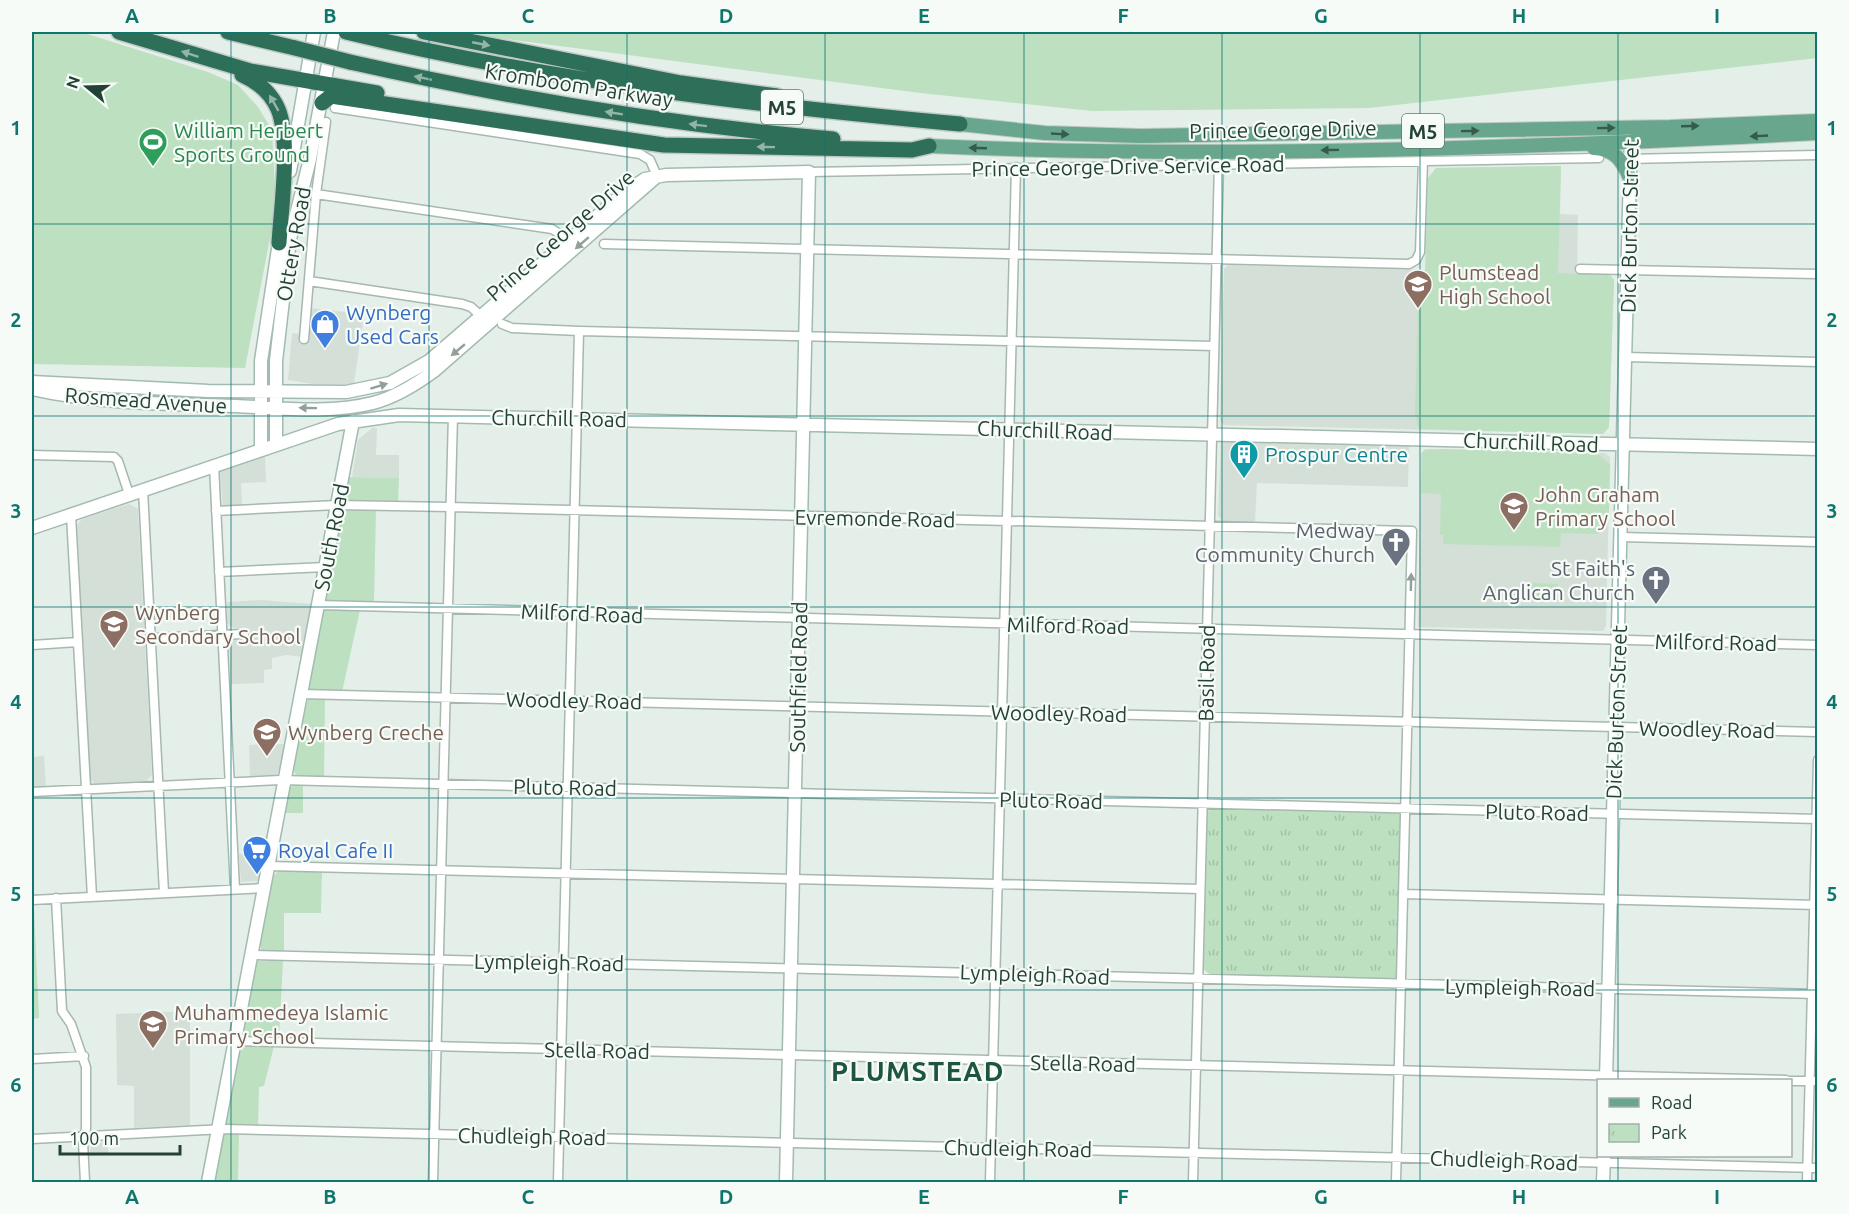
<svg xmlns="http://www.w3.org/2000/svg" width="1849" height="1214" font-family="Ubuntu,sans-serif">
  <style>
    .built { fill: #d3dfd7 }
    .grass { fill: #bde0c1 }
    .park { fill: url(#park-tufts) }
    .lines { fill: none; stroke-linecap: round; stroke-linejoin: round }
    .street-casing { stroke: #a7b8af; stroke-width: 11 }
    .secondary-casing { stroke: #a2bbaf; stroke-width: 15 }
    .primary-casing { stroke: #c1cac6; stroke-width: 16 }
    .highway-casing { stroke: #c1cac6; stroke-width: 18 }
    .street { stroke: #fff; stroke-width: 8 }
    .secondary { stroke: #fff; stroke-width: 12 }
    .primary { stroke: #68a68d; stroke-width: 14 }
    .highway { stroke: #2d6f58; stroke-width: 15 }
    .highway-bridge-casing { stroke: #c1cac6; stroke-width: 18; stroke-linecap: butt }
    .highway-bridge { stroke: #2d6f58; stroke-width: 15 }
    .oneway { fill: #92b5a8 }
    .oneway2 { fill: #345b4b }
    .oneway3 { fill: #91a09a }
    .grid { fill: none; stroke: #0f766e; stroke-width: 1.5; stroke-opacity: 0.55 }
    .labels { text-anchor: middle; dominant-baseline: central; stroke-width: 4.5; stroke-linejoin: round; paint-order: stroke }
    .shield { fill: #f6fbf7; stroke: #627a6f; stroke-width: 1.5 }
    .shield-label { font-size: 20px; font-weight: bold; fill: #234235 }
    .street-label { font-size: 21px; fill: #234235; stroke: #f6fbf7 }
    .leisure-label { font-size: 21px; fill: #27864d; stroke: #f6fbf7; text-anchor: start }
    .education-label { font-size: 21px; fill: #785e54; stroke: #f6fbf7; text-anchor: start }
    .shop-label { font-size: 21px; fill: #366cbe; stroke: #f6fbf7; text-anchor: start }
    .culture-label { font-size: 21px; fill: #0d838f; stroke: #f6fbf7; text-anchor: start }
    .worship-label { font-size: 21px; fill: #5b616d; stroke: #f6fbf7; text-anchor: end }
    .district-label { font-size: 27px; font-weight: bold; letter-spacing: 1.5px; fill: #1d553f; stroke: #f6fbf7 }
    .neatline { fill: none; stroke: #0f766e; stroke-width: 2 }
    .grid-label { font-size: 20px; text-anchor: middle; font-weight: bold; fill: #0f766e }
  </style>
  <defs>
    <pattern id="park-tufts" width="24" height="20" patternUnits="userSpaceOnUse" patternTransform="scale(1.5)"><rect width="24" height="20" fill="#bde0c1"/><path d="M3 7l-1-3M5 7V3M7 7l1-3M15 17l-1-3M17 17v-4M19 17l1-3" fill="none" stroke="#a2c1a6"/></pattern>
  </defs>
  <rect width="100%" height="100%" fill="#e5efe9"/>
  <path class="built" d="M1561,166L1560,214L1578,215L1577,274L1610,275L1614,280L1609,427L1603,434L1224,425L1220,421L1224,269L1228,265L1425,270L1428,178L1436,168Z
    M310,308L364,314L354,384H313L288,380L292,333L308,335Z
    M372,428H377L376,455H399V478L352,477L358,440Z
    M1221,440L1409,443L1408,487L1257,483L1255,522H1224L1218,516Z
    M1425,449L1605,453L1610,457L1606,626L1603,631L1418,627L1421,453Z
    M265,456L266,482L241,483L242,506L223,508L220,471Z
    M129,504L138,509L152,775L146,781L95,784L90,779L77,525L82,519Z
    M261,600L313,604L303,657L286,655L272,658V669L264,670V683L231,684L229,644L232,640L245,639L243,628H233L227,623V602Z
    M286,744L282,769L276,775L250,776L249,745Z
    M44,756L46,786L32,787V757Z
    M267,852L258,881L241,882L239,854Z
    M190,1011V1125L134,1128V1086L117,1085L116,1014Z
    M108,1141V1155L89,1156L92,1142Z"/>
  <path class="grass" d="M32,32H81L208,72L238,85L258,107L272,130L276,207L245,368L32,364Z
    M452,32H1817L1818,58L1369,108L1092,111L920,93Z
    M1561,166L1558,273L1610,275L1614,280L1609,427L1603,434L1419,429L1415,415L1418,308L1433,287L1425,278L1428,178L1436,168Z
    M1443,449L1596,453L1610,464L1609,518H1600L1599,534L1561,533L1560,547L1443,544V535H1440L1441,494L1421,493L1422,453L1425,450Z
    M349,477L399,478L398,503L344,501Z
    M342,508L376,509L374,603L325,601Z
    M1524,583L1558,584V602L1524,601Z
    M323,609L360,610L342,692L311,691L307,688Z
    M308,698H325L324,778L297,777L293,769Z
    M296,784H303V813H284L288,789Z
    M279,870L322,871L321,913H284V952L262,951L260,945L272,878Z
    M258,961H283L279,1039L247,1038L242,1034L255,963Z
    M242,1045L274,1046L264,1086L259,1087L258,1126L225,1124L240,1047Z
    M239,1133L238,1182H214L223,1134Z"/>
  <path class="park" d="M1215,807L1404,813L1400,980L1211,975L1202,968L1206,815L1209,810Z
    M34,908L39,1018L32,1019V909Z"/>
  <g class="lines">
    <g class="street-casing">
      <path id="street" d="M335,108L640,154L650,160L657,176
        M1626,159L1818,155
        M809,172L1599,158
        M316,194L552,229L569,240
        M604,244L1409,264L1416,260L1420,252L1423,161
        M1580,269L1818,274
        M309,281L462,304L471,307L481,316
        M502,324L512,328L579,331L1214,346
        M304,339L316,194L326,122
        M1626,357L1818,362
        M32,455L114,457L118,461L129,494
        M214,465L235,889
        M143,490L164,893
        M216,511L337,505L450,507L1412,531L1396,1182
        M71,515L92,897
        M1621,537L1818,542
        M219,572L326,567
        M318,605L1818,645
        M151,638L244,634
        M32,645L78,642
        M301,694L1818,732
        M32,792L280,780L1818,819
        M269,866L1200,889
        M1404,894L1817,905
        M56,898L62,1011L71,1024L86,1067V1129L83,1142L85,1182
        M32,900L264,888
        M252,955L1818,994
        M235,1041L1786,1080
        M32,1059L84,1056
        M1790,1081H1818
        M32,1139L224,1129L1818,1168
        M433,1182L453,415
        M558,1182L579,331
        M990,1182L1016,167
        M1193,1182L1219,164
        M1807,1182L1818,760"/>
    </g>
    <g class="secondary-casing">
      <path id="secondary" d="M290,171L314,32
        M32,382L208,391L346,392L390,383L429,361L624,193L645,179L666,175L809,172L786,1182
        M32,389C98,404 168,404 236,406C281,408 329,414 373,403C396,397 415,385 434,371L656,177
        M276,445V361L290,239L310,159L334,32
        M261,449V361L280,236
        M32,528L338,424L399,415L1818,449
        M1606,1080L1631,134
        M208,1182L353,421
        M1603,1182L1604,1156"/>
    </g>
    <g class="primary-casing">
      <path id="primary" d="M960,124L1045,133L1141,136L1670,127L1818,121
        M929,146C1225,159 1522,148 1818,133
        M1594,148C1614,149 1622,160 1629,176"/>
    </g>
    <g class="highway-casing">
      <path id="highway" d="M119,32L250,71L377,93
        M228,32L295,48
        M346,32C548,81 754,105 960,124
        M424,32L681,83L777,96
        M350,62C510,98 670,125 833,139
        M242,75C258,82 271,93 278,109C291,140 281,209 279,243
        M322,103L331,96L664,145L912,150L929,146"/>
    </g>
    <use href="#street" class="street"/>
    <use href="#secondary" class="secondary"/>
    <use href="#primary" class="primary"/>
    <use href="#highway" class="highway"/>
    <g class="highway-bridge-casing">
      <path id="highway-bridge" d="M295,48L350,62"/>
    </g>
    <use href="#highway-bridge" class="highway-bridge"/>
  </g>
  <defs><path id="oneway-solid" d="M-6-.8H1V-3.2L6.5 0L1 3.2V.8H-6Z" transform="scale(1.5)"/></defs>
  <g class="oneway">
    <use href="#oneway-solid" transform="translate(481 44) rotate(11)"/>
    <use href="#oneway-solid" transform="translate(190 54) rotate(-162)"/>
    <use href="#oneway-solid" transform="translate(423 78) rotate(-168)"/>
    <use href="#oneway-solid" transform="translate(274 103) rotate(-120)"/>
    <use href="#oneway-solid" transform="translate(614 113) rotate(-171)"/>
    <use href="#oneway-solid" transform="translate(698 125) rotate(-173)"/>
    <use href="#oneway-solid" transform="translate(766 147) rotate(-179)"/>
  </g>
  <g class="oneway2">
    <use href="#oneway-solid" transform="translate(1690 126) rotate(-2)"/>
    <use href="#oneway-solid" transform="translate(1606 128) rotate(-1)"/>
    <use href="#oneway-solid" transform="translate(1470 131) rotate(-1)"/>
    <use href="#oneway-solid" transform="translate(1060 134) rotate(3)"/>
    <use href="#oneway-solid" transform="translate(1759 136) rotate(177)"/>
    <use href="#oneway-solid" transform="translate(978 148) rotate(-178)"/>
    <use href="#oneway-solid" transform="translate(1330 150) rotate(179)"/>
  </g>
  <g class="oneway3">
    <use href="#oneway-solid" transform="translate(582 243) rotate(139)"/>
    <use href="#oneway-solid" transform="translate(458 350) rotate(140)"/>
    <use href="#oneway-solid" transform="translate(379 386) rotate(-17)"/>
    <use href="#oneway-solid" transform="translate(308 408) rotate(-179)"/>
    <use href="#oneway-solid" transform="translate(1411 582) rotate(-89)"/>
  </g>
  <path class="grid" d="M231,32V1182M429,32V1182M627,32V1182M825,32V1182M1024,32V1182M1222,32V1182M1420,32V1182M1618,32V1080M32,224H1818M32,416H1818M32,607H1818M32,798H1818M32,990H1818M1618,1156V1182"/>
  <defs>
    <g id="stadium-pin" transform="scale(1.5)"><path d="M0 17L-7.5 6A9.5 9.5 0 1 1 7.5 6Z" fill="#2e9e5b" stroke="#f6fbf7"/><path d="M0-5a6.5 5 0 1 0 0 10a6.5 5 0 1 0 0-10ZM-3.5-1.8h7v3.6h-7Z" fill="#fff"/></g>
    <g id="school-pin" transform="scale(1.5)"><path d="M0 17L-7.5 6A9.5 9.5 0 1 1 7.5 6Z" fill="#8d6e63" stroke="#f6fbf7"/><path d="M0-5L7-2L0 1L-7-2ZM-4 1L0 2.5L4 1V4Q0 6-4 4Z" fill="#fff"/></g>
    <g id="shop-pin" transform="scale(1.5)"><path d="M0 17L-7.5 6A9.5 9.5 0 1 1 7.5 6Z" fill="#3f7fe0" stroke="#f6fbf7"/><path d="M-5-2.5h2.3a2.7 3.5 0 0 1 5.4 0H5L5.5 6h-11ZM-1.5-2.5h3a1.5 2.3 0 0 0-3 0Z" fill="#fff"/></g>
    <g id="building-pin" transform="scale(1.5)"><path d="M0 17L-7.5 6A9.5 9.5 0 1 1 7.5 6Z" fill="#0f9aa8" stroke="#f6fbf7"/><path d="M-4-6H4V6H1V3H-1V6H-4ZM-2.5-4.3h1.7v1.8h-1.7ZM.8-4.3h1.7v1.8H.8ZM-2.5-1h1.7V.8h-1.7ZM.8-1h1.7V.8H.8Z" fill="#fff"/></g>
    <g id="church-pin" transform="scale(1.5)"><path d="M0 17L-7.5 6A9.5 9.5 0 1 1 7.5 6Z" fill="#6b7280" stroke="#f6fbf7"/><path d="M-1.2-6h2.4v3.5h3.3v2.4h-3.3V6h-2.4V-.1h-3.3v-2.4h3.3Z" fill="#fff"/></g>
    <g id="supermarket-pin" transform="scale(1.5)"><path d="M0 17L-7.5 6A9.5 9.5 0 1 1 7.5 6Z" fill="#3f7fe0" stroke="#f6fbf7"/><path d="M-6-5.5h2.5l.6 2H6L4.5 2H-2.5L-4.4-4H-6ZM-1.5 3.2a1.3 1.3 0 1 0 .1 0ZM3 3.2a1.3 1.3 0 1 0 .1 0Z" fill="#fff"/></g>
  </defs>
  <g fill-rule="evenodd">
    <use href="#stadium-pin" x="153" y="142"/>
    <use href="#school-pin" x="1418" y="284"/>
    <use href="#shop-pin" x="325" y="324"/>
    <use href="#building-pin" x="1244" y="454"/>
    <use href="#school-pin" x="1514" y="506"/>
    <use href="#church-pin" x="1396" y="542"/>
    <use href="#church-pin" x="1656" y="580"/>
    <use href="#school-pin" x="114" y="624"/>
    <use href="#school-pin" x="267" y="732"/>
    <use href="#supermarket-pin" x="257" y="850"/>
    <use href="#school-pin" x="153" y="1024"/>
  </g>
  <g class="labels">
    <g class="shield">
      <rect x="761" y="90" width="42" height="34" rx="4.5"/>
      <rect x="1402" y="114" width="42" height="34" rx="4.5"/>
    </g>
    <g class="shield-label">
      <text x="782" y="107">M5</text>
      <text x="1423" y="131">M5</text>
    </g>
    <g class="street-label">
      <text transform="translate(579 85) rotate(9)">Kromboom Parkway</text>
      <text transform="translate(1283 129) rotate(-1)">Prince George Drive</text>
      <text transform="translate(1128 166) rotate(-1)">Prince George Drive Service Road</text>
      <text transform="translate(1629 226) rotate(-89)">Dick Burton Street</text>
      <text transform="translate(560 235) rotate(-41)">Prince George Drive</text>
      <text transform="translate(293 244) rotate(-80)">Ottery Road</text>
      <text transform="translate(146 400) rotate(4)">Rosmead Avenue</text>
      <text transform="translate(559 418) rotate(1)">Churchill Road</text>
      <text transform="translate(1045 430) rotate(2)">Churchill Road</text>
      <text transform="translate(1531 442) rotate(2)">Churchill Road</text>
      <text transform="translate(875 518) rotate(1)">Evremonde Road</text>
      <text transform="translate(331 537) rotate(-79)">South Road</text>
      <text transform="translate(582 613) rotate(2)">Milford Road</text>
      <text transform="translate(1068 625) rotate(1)">Milford Road</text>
      <text transform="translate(1716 642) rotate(1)">Milford Road</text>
      <text transform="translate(1206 673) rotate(-89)">Basil Road</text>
      <text transform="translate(798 677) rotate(-89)">Southfield Road</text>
      <text transform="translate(574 700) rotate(1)">Woodley Road</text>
      <text transform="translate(1616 712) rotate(-88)">Dick Burton Street</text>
      <text transform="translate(1059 713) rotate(1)">Woodley Road</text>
      <text transform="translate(1707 729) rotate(1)">Woodley Road</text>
      <text transform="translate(565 787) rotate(1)">Pluto Road</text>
      <text transform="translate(1051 800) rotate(1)">Pluto Road</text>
      <text transform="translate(1537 812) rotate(1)">Pluto Road</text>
      <text transform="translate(549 962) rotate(1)">Lympleigh Road</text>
      <text transform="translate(1035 974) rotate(2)">Lympleigh Road</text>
      <text transform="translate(1520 987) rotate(1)">Lympleigh Road</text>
      <text transform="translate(597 1050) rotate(1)">Stella Road</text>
      <text transform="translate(1083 1063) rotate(1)">Stella Road</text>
      <text transform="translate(532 1136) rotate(1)">Chudleigh Road</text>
      <text transform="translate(1018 1148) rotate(1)">Chudleigh Road</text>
      <text transform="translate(1504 1160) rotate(2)">Chudleigh Road</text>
    </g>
    <g class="leisure-label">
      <text x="174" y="130">William Herbert<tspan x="174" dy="24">Sports Ground</tspan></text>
    </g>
    <g class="education-label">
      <text x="1439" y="272">Plumstead<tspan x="1439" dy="24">High School</tspan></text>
      <text x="1535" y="494">John Graham<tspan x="1535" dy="24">Primary School</tspan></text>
      <text x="135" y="612">Wynberg<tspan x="135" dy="24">Secondary School</tspan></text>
      <text x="288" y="732">Wynberg Creche</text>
      <text x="174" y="1012">Muhammedeya Islamic<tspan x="174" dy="24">Primary School</tspan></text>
    </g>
    <g class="shop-label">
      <text x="346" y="312">Wynberg<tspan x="346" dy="24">Used Cars</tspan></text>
      <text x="278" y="850">Royal Cafe II</text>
    </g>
    <g class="culture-label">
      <text x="1265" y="454">Prospur Centre</text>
    </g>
    <g class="worship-label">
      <text x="1375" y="530">Medway<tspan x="1375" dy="24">Community Church</tspan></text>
      <text x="1635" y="568">St Faith's<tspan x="1635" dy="24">Anglican Church</tspan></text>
    </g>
    <g class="district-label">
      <text x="918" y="1071">PLUMSTEAD</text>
    </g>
  </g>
  <rect width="1849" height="1214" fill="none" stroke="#f6fbf7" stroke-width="66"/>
  <rect x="1597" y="1079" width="195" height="78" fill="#f6fbf7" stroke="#a2b1a9" stroke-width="1.5"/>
  <rect x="1609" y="1098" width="30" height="9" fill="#68a68d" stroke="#a2b1a9" stroke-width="1.5"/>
  <text x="1651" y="1109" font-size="18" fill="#234235">Road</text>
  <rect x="1609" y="1124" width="30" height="18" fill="url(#park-tufts)" stroke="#a2b1a9" stroke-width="1.5"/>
  <text x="1651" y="1139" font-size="18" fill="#234235">Park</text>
  <g transform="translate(87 87) rotate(289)" stroke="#f6fbf7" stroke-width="4.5" paint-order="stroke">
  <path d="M0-4.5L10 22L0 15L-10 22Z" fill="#234235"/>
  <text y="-9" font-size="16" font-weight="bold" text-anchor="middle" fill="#234235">N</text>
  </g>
  <path d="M60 1145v9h120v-9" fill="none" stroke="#234235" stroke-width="3"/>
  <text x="69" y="1145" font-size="18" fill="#234235" stroke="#f6fbf7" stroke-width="4.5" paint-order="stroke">100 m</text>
  <rect x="33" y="33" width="1783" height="1148" class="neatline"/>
  <g class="grid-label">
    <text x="132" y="23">A</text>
    <text x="330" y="23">B</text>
    <text x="528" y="23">C</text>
    <text x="726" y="23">D</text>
    <text x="924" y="23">E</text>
    <text x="1123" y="23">F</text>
    <text x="1321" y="23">G</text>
    <text x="1519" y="23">H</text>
    <text x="1717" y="23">I</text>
    <text x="16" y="135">1</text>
    <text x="1832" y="135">1</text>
    <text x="16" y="327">2</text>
    <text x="1832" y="327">2</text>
    <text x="16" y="518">3</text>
    <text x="1832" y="518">3</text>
    <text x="16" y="709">4</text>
    <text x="1832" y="709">4</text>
    <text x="16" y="901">5</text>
    <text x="1832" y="901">5</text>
    <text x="16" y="1092">6</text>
    <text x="1832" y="1092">6</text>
    <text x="132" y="1204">A</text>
    <text x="330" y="1204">B</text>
    <text x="528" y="1204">C</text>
    <text x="726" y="1204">D</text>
    <text x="924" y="1204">E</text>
    <text x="1123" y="1204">F</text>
    <text x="1321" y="1204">G</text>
    <text x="1519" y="1204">H</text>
    <text x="1717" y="1204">I</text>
  </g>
</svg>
